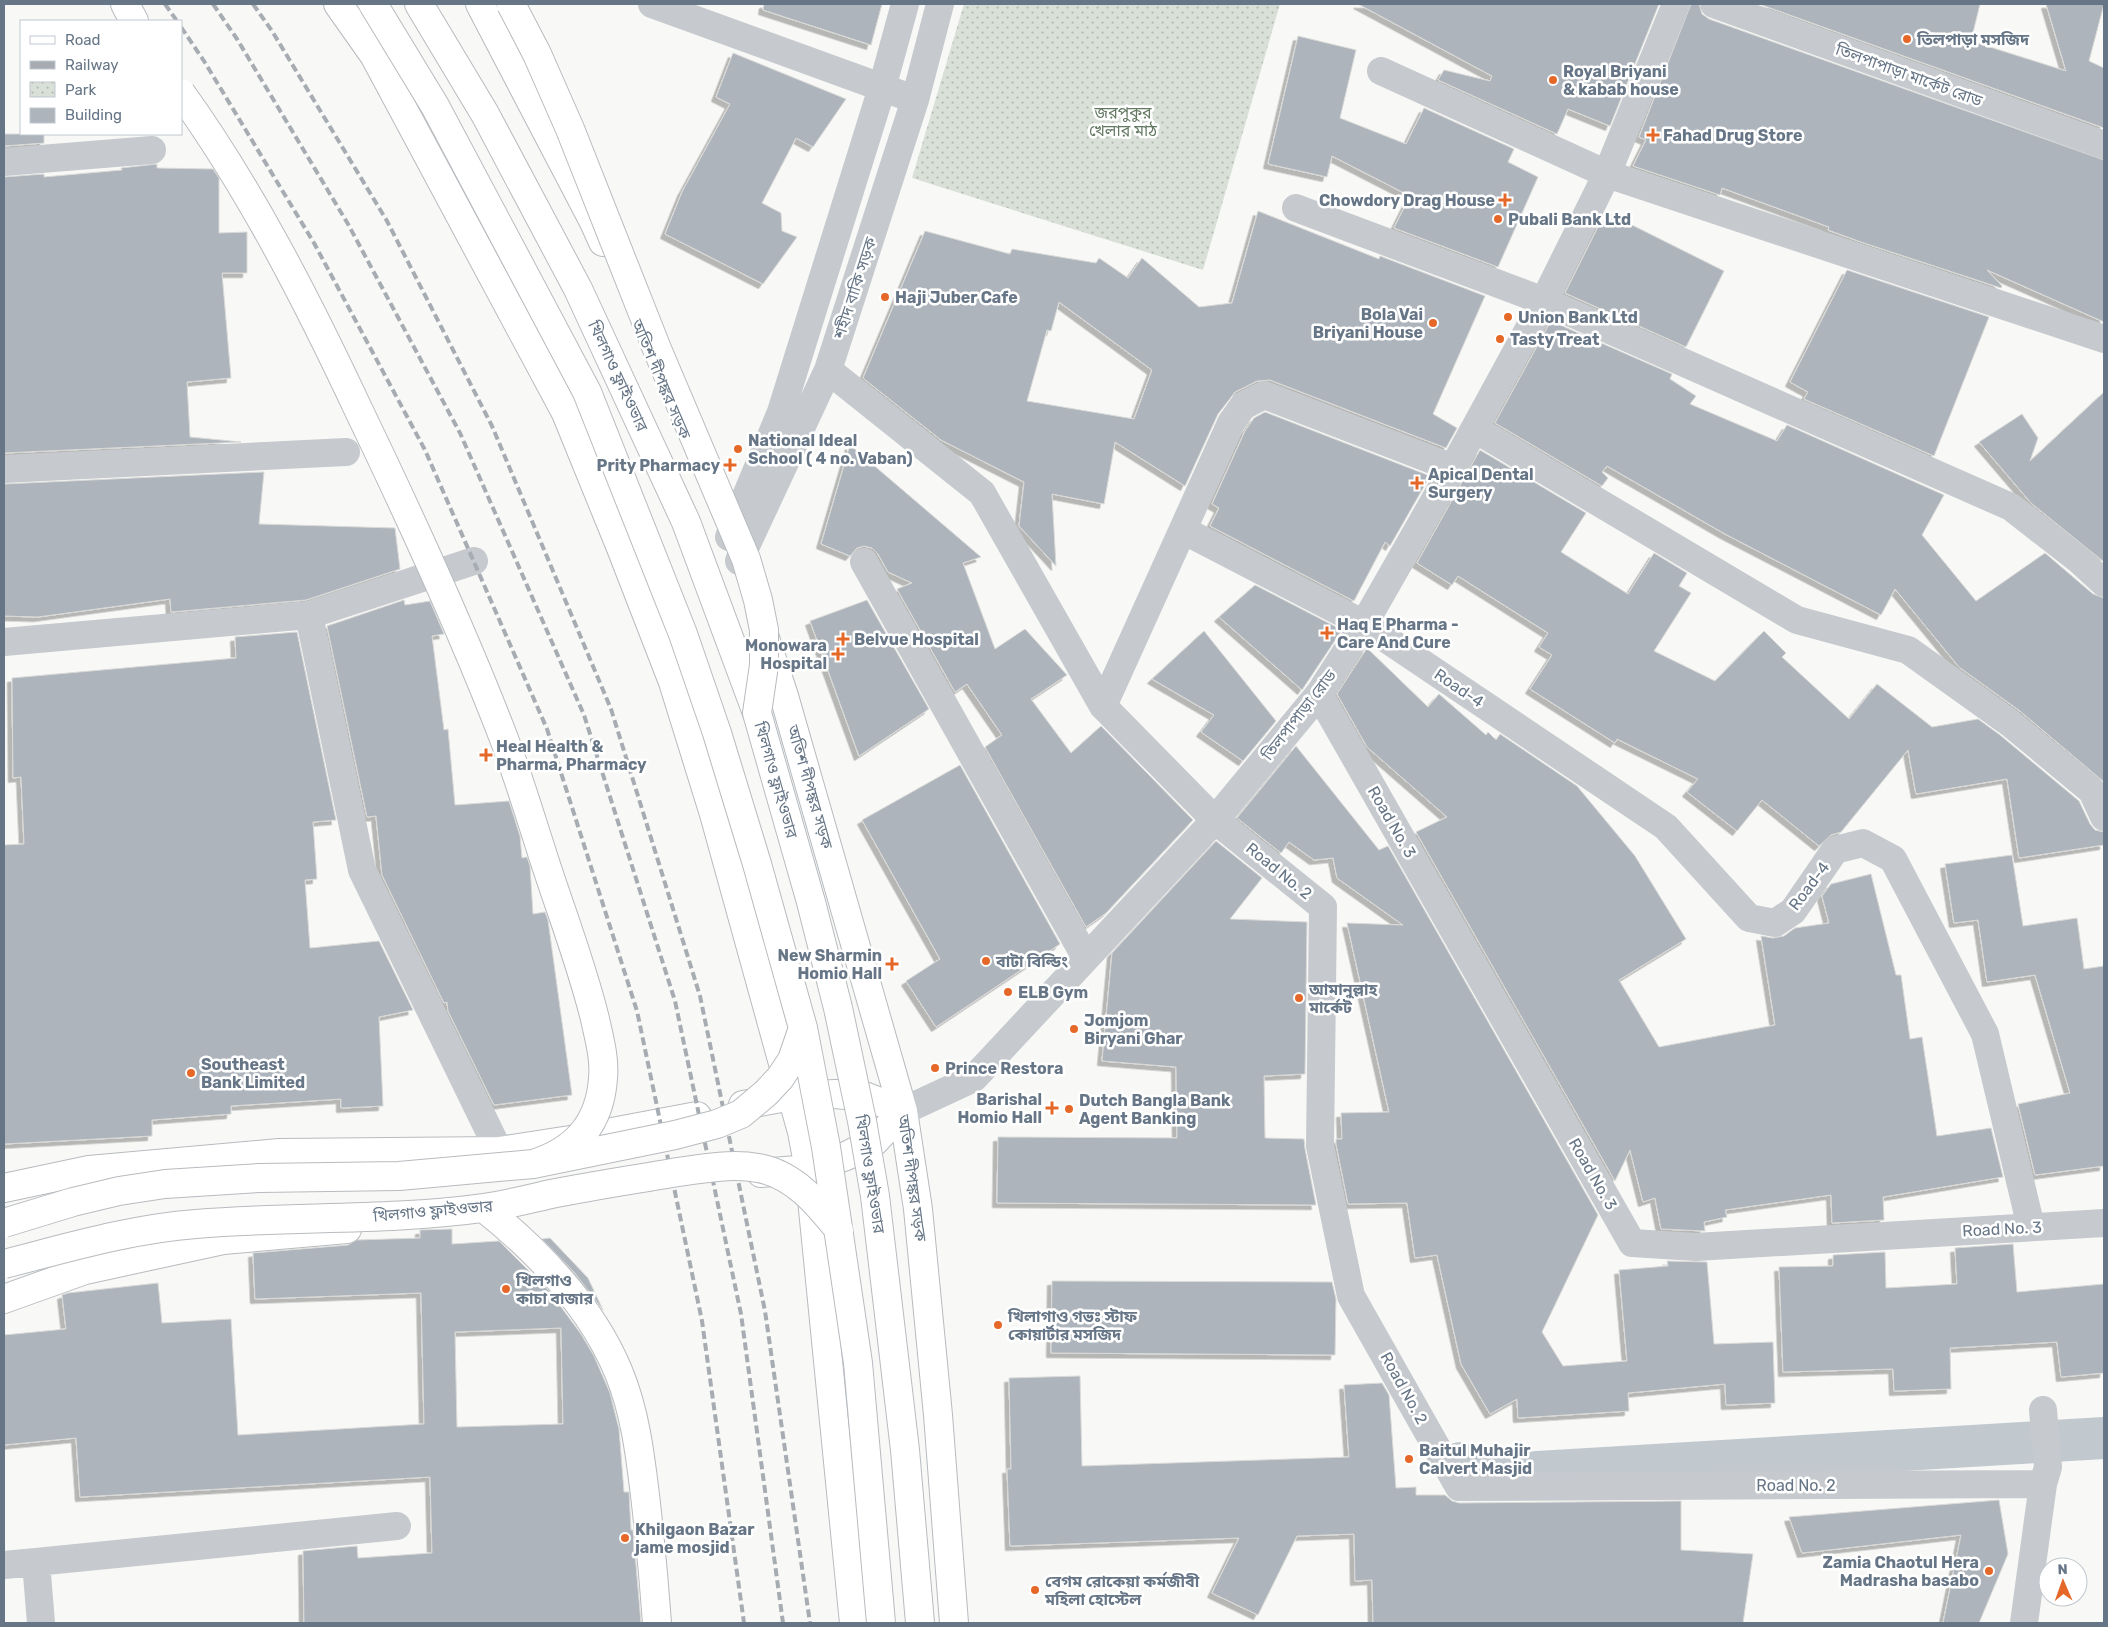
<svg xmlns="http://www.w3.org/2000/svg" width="2108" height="1627" font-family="Rubik,'Noto Sans Bengali',sans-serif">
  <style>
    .park { fill: url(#park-dots) }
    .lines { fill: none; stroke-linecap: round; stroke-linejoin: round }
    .canal { stroke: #c1c9cf; stroke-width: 42 }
    .building { fill: #adb4bb; stroke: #dadad8; fill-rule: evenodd; filter: url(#shadow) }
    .major-casing { stroke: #b7bbbf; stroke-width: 30 }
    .minor { stroke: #c6c9cd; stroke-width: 28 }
    .major { stroke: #fff; stroke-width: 28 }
    .rail { stroke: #a6acb2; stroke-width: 4; stroke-dasharray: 8 4; stroke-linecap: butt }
    .major-bridge-casing { stroke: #b7bbbf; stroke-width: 30; stroke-linecap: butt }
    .major-bridge { stroke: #fff; stroke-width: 28 }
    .poi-dot { fill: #e66828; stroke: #fff; stroke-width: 2 }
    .labels { text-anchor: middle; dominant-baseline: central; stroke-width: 5; stroke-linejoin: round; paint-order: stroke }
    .poi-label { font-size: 16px; font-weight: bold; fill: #677687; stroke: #fff; text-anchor: start }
    .street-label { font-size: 16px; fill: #677687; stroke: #fff }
    .park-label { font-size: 16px; fill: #647962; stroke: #fff }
  </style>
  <defs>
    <pattern id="park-dots" width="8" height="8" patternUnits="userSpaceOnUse" patternTransform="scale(1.25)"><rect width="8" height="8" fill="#d9e0d7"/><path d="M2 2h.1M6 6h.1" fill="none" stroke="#b4bab4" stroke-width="1.8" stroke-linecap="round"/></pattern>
    <filter id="shadow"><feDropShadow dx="-4.5" dy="4.5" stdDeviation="0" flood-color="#0004"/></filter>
  </defs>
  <rect width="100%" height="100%" fill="#f8f8f6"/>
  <path class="park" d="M964,4H1280L1203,270L912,178Z"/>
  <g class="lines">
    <path class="canal" d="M1460,1463L1488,1475L2104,1438"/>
  </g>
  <path class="building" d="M764,4H882L871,45L763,10Z
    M1358,4H1659L1610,126L1568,109L1557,134L1438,80L1444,70L1490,81L1492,76Z
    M1691,4H1699L1702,14L1709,19L2104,160V322L1987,270L2002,286L2001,288L1861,242L1828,230L1829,227L1722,188L1720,195L1633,166L1646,140L1639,137Z
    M1759,4H1980L1971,41L2066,71L2046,4H2104L2089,61L2104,68V128Z
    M1298,36L1356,50L1340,118L1406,144L1424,108L1514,149L1508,162L1538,177L1498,267L1394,228L1410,196L1332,156L1327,177L1268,164Z
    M733,53L846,99L813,147L796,138L762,203L781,213L782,231L797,237L763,284L665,234L682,192L730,104L716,97Z
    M4,134H44V143L4,146Z
    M157,164V168L213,169L219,178V233L247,232V273H222L231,378L187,382L190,437L241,442L4,453V177L44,174V177L122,170L121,168Z
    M1258,211L1379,259L1380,256L1485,296L1433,414L1457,428L1446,448L1270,380L1257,381L1235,392L1218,414L1185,486L1115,442L1104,504L1052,494L1056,566L1019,526L1024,482L941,440L863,378L925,231L1010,254L1012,249L1096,263L1099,258L1128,278L1142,258L1199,307L1232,303ZM1059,302L1152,370L1134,419L1027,401L1047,330L1051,331Z
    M1610,214L1724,271L1686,347L1565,293L1600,223L1604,226Z
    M1847,270L1989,317L1934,456L1804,399L1808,392L1790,382Z
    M1551,321L1672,374L1670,379L1696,396L1690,404L1777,441L1787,425L1944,495L1922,535L1976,601L2045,553L2093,594L2104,598V782L2020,711L1959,667L1895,589L1881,615L1725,534L1607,466L1602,472L1608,478L1602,486L1495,423Z
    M2104,392V562L2031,503L1979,442L2022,414L2038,438L2030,461Z
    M1265,412L1430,476L1390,546L1385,542L1354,601L1210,526L1219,508L1212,504L1245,431L1254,418Z
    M850,445L981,557L963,563L995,649L1025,629L1067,675L1031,699L1071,753L1101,726L1193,820L1106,913L1086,927L985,747L1002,735L967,684L955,692L897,589L912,583L888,572L878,554L872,548L864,546L857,548L850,556L821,544Z
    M1480,450L1586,513L1561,552L1628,594L1654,553L1687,573L1679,586L1691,593L1654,651L1715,681L1764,631L1786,653L1782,657L1849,719L1877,684L1932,727L1978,719L2000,735L2079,801L2090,824L2095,830L2104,832V845L2019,858L2007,779L1916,794L1908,750L1841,832L1831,835L1819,846L1762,800L1737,831L1687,792L1698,779L1617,739L1615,743L1530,689L1552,655L1539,647L1548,633L1458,576L1452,585L1417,563Z
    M264,472L259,524L395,528L400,569L306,600L171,612L170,599L38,617L4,616V484Z
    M1255,585L1342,630L1302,690L1219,617Z
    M404,600L405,605L430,601L444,634L432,636L444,730L448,729L455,805L509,801L520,836L522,858L527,857L530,866L533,914L545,912L548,920L572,1095L494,1105L448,1011L447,1002L444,1003L382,875L376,816L367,817L327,626Z
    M867,600L929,709L859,756L810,621Z
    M1204,631L1276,721L1243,761L1201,732L1214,715L1152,679Z
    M297,632L336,820L313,822L317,879L305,880L310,948L379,941L413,1010L379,1017L383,1106L341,1108V1099L231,1106V1114L152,1120V1136L4,1144V845L24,844L21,777L13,778L12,678L236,658L235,637Z
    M1367,648L1428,707L1439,694L1486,735L1488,732L1496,740L1500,734L1577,786L1635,856L1686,939L1619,980L1659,1047L1775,1025L1761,936L1773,938L1784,936L1795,928L1829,923L1822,896L1831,884L1871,874L1896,975H1901L1910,1039L1922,1037L1937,1136L1991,1128L2003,1177L1883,1197L1884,1220L1832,1223L1831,1195L1725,1210L1727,1217L1704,1222L1705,1231L1661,1229L1655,1198L1643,1202L1630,1150L1615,1181L1416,832L1447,817L1367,747L1337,694Z
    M1296,746L1379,850L1388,846L1598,1215L1542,1332L1563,1366L1627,1361L1619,1270L1668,1266L1667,1261L1707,1262L1714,1344L1773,1342L1775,1403L1726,1405L1725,1384L1628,1393L1629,1411L1518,1418L1517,1399L1490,1414L1461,1364L1437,1255L1415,1258L1407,1203L1348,1204L1336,1144V1139H1342L1341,1113L1389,1112L1347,923L1403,925L1337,878L1333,858L1314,860L1289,842L1281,853L1237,818Z
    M960,765L1060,944L936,1027L906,981L940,959L862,820Z
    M1216,841L1262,878L1230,919L1307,922L1305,1074L1264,1076L1265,1138L1304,1139L1305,1149L1316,1205L997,1203L998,1137L1177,1138L1176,1067L1102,1061L1112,953Z
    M2012,855L2023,926L2077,918L2084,969L2104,966V1166L2035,1175L2018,1104L2070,1093L2035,975L1987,982L1978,920L1954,923L1945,864Z
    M452,1229V1244L499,1241L550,1292L581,1334L594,1356L610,1393L619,1429L624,1492H629L631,1530H633L641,1623H304L303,1551L357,1546L358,1558L432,1553L430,1477L80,1497L76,1438L4,1445V1335L66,1329L62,1295L68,1293L158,1283L162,1323L231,1319L238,1435L424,1424L421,1293L255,1299L253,1253L348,1245L357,1240L420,1238V1230ZM561,1328L563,1424L457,1427L455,1332Z
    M550,1238L588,1278L603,1310L574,1272L542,1239Z
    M2013,1244L2017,1292L2104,1284V1373L2061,1377L2057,1342L1950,1348L1951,1389L1894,1391L1893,1369L1783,1372L1779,1267L1833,1266V1255L1885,1252L1886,1288L1957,1284L1955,1248Z
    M1052,1281L1332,1282L1336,1299L1335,1355L1051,1353Z
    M1080,1376L1082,1466L1349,1457L1344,1385L1382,1383L1389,1395L1396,1488L1416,1487V1495H1445L1452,1501L1459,1503L1681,1501V1550L1753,1554L1743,1623H1373L1372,1580L1355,1581L1354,1534L1297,1536L1258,1615L1212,1593L1239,1538L1010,1546L1007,1469H1011L1009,1378Z
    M1999,1500L2008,1554L1979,1623H1943L1961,1535L1802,1553L1789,1517Z"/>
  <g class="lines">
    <g class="major-casing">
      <path id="major" d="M125,4L134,21
        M338,4L374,55L566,413L621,548L673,682L714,814L802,1132L809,1169L854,1623
        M419,4L485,114L578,289L686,522L757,713
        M480,4L594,222L603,242
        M765,638L784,696L903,1111L918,1209L938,1415L954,1623
        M743,1105L792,1096L835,1094L867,1097L903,1111L874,1142L846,1156L809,1169L761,1173
        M4,1188L89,1170L279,1153L499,1151L570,1140L697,1116
        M4,1299L85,1270L223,1240L347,1229"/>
    </g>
    <path class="minor" d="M652,4L900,94
      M1714,4L2104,145
      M1381,71L1607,174L2104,339
      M4,162L152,150
      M1296,208L1544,301L2011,507L2079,560L2104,583
      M828,370L982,493L1103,706L1215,820L1323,907L1320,1146L1351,1296L1459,1487L2043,1484
      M1475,429L1797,620L1908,650L2010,723L2092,791L2104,817
      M4,469L346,452
      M1183,530L1364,624L1666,827L1749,918L1775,923L1793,911L1835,850L1863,843L1893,859L1985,1034L2031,1227
      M729,537L781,412L882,88L905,4
      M739,561L828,370L915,100L940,4
      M864,562L1086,958
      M309,615L362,870L499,1151
      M4,642L309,615L474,561
      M1319,694L1632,1243L1696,1247L2104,1223
      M1103,706L1231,423L1243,406L1264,395L1453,468
      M903,1111L974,1078L1215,820L1319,694L1364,624L1453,468L1544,301L1607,174L1676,4
      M4,1565L36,1562
      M41,1623L36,1562L397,1526
      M2024,1623L2043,1484L2048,1467L2043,1410"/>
    <use href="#major" class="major"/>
    <path class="rail" d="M165,4L177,21
      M213,4L237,39L348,224L460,433L584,715L675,1001L741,1314L783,1623
      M253,4L272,31L387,221L492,426L611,709L700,996L765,1311L810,1623
      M181,27L204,61L314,243L425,450L547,729L637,1011L702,1321L744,1623"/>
    <g class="major-bridge-casing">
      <path id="major-bridge" d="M373,4L435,106L587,392L683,634L717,733L757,864L803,1028L826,1147L858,1363L881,1623
        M511,4L537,54L570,129L657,349L746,559L758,600L764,630V665L757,713L811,902L838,1008L862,1121L875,1196L905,1450L920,1623
        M181,93C252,192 308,302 360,413C412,521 463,631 506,744C523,790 537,839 553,886C568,930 584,974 595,1019C599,1038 605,1058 603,1078C600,1124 575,1151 533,1164
        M484,1208C539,1252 592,1307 619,1373C635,1412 640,1454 645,1495C650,1538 654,1581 657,1623
        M4,1223L73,1202L119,1191L165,1184L259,1178L399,1176L533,1164L675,1135L717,1124L741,1114L766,1093L780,1078L792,1060L803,1028
        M4,1264C67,1248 130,1229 196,1224C291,1216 388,1221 483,1208C506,1205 529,1199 551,1194C591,1186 631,1180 672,1173C699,1169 731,1163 758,1168C794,1174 818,1204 839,1230"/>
    </g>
    <use href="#major-bridge" class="major-bridge"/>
  </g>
  <g class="poi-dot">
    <circle cx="1907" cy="39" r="5"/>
    <circle cx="1553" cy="80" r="5"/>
    <path d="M1650.5 127.5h5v5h5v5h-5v5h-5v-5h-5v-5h5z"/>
    <path d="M1502.5 192.5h5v5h5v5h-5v5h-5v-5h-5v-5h5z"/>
    <circle cx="1498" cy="219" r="5"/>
    <circle cx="885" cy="297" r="5"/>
    <circle cx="1508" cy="317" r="5"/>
    <circle cx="1433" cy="323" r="5"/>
    <circle cx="1500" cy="339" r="5"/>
    <circle cx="738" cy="449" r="5"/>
    <path d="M727.5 457.5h5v5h5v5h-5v5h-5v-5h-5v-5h5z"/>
    <path d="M1414.5 475.5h5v5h5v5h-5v5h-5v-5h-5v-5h5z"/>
    <path d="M1324.5 625.5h5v5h5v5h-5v5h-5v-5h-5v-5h5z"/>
    <path d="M840.5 631.5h5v5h5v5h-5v5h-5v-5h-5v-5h5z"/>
    <path d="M835.5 646.5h5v5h5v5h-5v5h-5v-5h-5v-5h5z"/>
    <path d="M483.5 747.5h5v5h5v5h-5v5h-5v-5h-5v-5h5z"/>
    <circle cx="986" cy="961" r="5"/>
    <path d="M889.5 956.5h5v5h5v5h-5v5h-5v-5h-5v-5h5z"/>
    <circle cx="1008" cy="992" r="5"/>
    <circle cx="1299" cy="998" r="5"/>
    <circle cx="1074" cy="1029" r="5"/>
    <circle cx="935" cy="1068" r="5"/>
    <circle cx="191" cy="1073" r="5"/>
    <path d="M1049.5 1100.5h5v5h5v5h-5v5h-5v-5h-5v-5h5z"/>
    <circle cx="1069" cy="1109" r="5"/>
    <circle cx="506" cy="1289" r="5"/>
    <circle cx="998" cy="1325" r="5"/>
    <circle cx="1409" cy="1459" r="5"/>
    <circle cx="625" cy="1538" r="5"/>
    <circle cx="1989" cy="1571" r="5"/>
    <circle cx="1035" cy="1590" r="5"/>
  </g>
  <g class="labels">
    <g class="poi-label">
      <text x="1917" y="39">তিলপাড়া মসজিদ</text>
      <text x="1563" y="71">Royal Briyani<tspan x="1563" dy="18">&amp; kabab house</tspan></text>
      <text x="1663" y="135">Fahad Drug Store</text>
      <text x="1495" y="200" text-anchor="end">Chowdory Drag House</text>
      <text x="1508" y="219">Pubali Bank Ltd</text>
      <text x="895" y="297">Haji Juber Cafe</text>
      <text x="1423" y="314" text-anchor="end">Bola Vai<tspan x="1423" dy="18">Briyani House</tspan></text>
      <text x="1518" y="317">Union Bank Ltd</text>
      <text x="1510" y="339">Tasty Treat</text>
      <text x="748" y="440">National Ideal<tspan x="748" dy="18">School ( 4 no. Vaban)</tspan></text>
      <text x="720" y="465" text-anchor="end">Prity Pharmacy</text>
      <text x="1428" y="474">Apical Dental<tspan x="1428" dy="18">Surgery</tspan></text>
      <text x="1337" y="624">Haq E Pharma -<tspan x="1337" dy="18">Care And Cure</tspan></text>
      <text x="854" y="639">Belvue Hospital</text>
      <text x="827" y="645" text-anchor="end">Monowara<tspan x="827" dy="18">Hospital</tspan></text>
      <text x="496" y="746">Heal Health &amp;<tspan x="496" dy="18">Pharma, Pharmacy</tspan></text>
      <text x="882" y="955" text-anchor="end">New Sharmin<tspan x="882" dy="18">Homio Hall</tspan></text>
      <text x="996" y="961">বাটা বিল্ডিং</text>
      <text x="1309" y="989">আমানুল্লাহ<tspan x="1309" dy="18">মার্কেট</tspan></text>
      <text x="1018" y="992">ELB Gym</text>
      <text x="1084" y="1020">Jomjom<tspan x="1084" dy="18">Biryani Ghar</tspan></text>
      <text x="201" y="1064">Southeast<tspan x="201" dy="18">Bank Limited</tspan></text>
      <text x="945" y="1068">Prince Restora</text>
      <text x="1042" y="1099" text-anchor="end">Barishal<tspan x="1042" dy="18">Homio Hall</tspan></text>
      <text x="1079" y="1100">Dutch Bangla Bank<tspan x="1079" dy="18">Agent Banking</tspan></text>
      <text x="516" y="1280">খিলগাও<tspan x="516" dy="18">কাচা বাজার</tspan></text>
      <text x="1008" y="1316">খিলাগাও গভঃ স্টাফ<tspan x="1008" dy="18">কোয়ার্টার মসজিদ</tspan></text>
      <text x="1419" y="1450">Baitul Muhajir<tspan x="1419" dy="18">Calvert Masjid</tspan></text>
      <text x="635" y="1529">Khilgaon Bazar<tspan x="635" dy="18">jame mosjid</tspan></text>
      <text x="1979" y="1562" text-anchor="end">Zamia Chaotul Hera<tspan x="1979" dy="18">Madrasha basabo</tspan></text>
      <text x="1045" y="1581">বেগম রোকেয়া কর্মজীবী<tspan x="1045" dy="18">মহিলা হোস্টেল</tspan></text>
    </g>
    <g class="street-label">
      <text transform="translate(1909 75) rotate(20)">তিলপাপাড়া মার্কেট রোড</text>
      <text transform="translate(855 288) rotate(-72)">শহীদ বাকি সড়ক</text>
      <text transform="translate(618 376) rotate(65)">খিলগাও ফ্লাইওভার</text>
      <text transform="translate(661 379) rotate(67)">অতিশ দীপঙ্কর সড়ক</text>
      <text transform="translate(1459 688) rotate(34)">Road-4</text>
      <text transform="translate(1299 715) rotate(-52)">তিলপাপাড়া রোড</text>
      <text transform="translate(776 780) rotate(74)">খিলগাও ফ্লাইওভার</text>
      <text transform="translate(810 787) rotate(74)">অতিশ দীপঙ্কর সড়ক</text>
      <text transform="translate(1392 822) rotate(60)">Road No. 3</text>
      <text transform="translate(1279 871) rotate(39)">Road No. 2</text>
      <text transform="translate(1809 886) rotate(-53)">Road-4</text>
      <text transform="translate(870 1174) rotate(81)">খিলগাও ফ্লাইওভার</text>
      <text transform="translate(1593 1174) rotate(60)">Road No. 3</text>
      <text transform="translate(912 1178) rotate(82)">অতিশ দীপঙ্কর সড়ক</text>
      <text transform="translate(433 1211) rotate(-5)">খিলগাও ফ্লাইওভার</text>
      <text transform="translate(2002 1229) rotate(-3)">Road No. 3</text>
      <text transform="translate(1404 1388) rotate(61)">Road No. 2</text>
      <text x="1796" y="1485">Road No. 2</text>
    </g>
    <g class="park-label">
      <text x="1123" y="112">জরপুকুর<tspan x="1123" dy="18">খেলার মাঠ</tspan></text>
    </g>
  </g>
  <rect width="2108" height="1627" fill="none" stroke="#677687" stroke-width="10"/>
  <rect x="20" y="20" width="162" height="115" fill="#ffffff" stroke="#c2c8cf"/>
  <rect x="30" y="36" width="25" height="8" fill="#ffffff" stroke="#c2c8cf"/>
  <text x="65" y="45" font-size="15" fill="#677687">Road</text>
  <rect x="30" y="61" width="25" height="8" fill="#a6acb2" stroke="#c2c8cf"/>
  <text x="65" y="70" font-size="15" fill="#677687">Railway</text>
  <rect x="30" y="82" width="25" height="15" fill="url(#park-dots)" stroke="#c2c8cf"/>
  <text x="65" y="95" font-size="15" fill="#677687">Park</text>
  <rect x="30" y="108" width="25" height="15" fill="#adb4bb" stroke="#c2c8cf"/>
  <text x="65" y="120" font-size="15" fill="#677687">Building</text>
  <g transform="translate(2063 1582) rotate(358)"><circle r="24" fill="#ffffff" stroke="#c2c8cf"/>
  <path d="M0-4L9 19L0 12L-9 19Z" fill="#e66828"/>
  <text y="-8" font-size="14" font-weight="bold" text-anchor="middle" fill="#677687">N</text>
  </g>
</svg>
